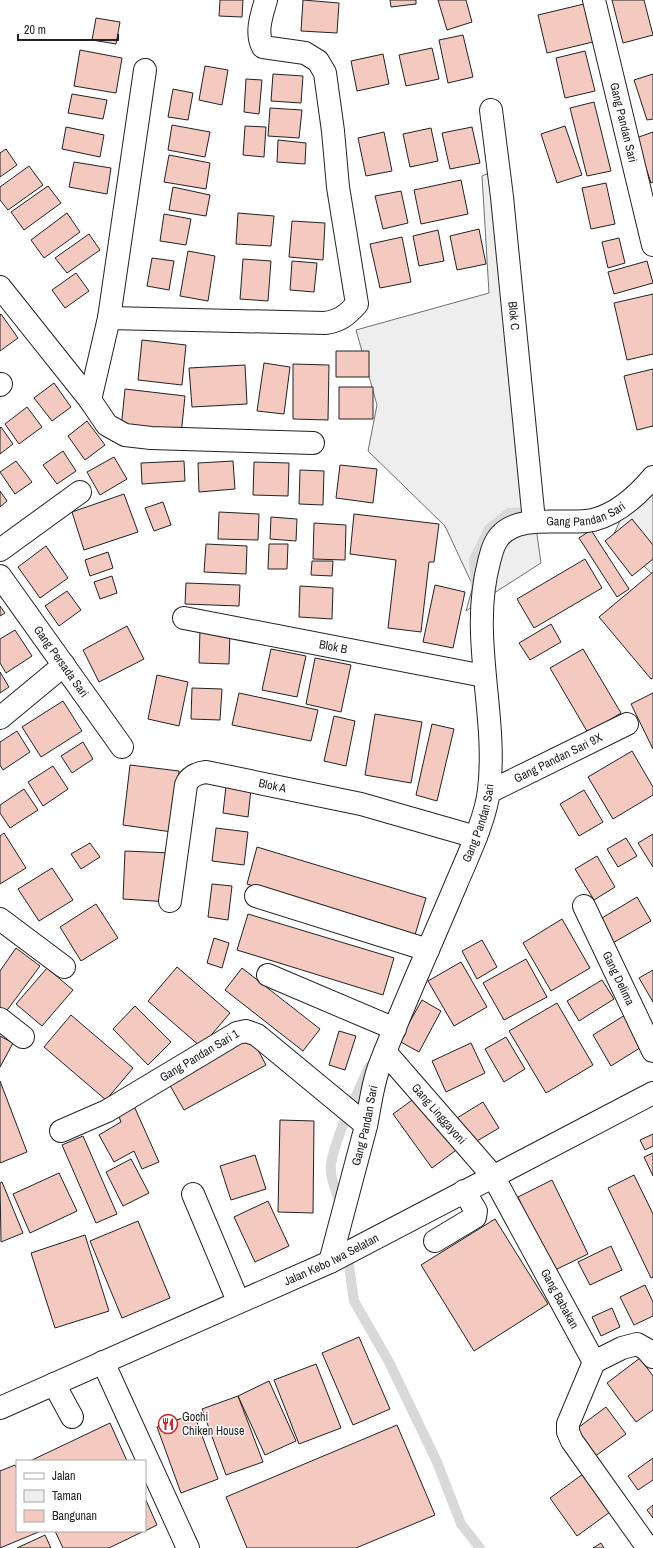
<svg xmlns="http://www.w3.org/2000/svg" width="653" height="1548" font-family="'Archivo Narrow',sans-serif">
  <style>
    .green { fill: #eee; stroke: #6f6f6f }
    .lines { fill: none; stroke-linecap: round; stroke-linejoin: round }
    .stream { stroke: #d9d9d9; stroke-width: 10 }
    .building { fill: #f3c9c0; stroke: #222 }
    .minor-casing { stroke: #222; stroke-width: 24 }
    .minor { stroke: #fff; stroke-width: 22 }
    .labels { text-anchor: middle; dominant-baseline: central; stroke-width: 3; stroke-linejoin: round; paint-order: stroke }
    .street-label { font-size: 12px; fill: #222; stroke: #fff }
    .poi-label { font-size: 12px; fill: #222; stroke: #fff; text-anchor: start }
  </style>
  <rect width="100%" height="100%" fill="#fff"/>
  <path class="green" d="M498,169L514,371L541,563L466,611L473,586L445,526L368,451L377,405L356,330L489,293L482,176Z
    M653,471V575L613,536L630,499Z"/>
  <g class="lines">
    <path class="stream" d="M476,588L474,560L489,529L509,513L535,512
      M340,1206C338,1192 329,1179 331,1164C336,1134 357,1095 369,1067
      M347,1252L354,1301L389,1362L437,1462L461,1524L480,1548"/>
  </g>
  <path class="building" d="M220,0H243L242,17L219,16Z
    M303,0L339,3L337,33L301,31Z
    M390,0H416V4L391,7Z
    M438,0H466L472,22L447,30Z
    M612,0H644L653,35L623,43Z
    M588,3L597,41L547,53L538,15Z
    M96,18L120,22L116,44L92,40Z
    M463,35L473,77L448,83L439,40Z
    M432,48L439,79L406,86L399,55Z
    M80,50L122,58L116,93L74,86Z
    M585,51L595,91L565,98L556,58Z
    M383,54L389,84L357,91L351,61Z
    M205,66L228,70L222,105L199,100Z
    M273,74L303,76L301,103L271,101Z
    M653,74V119L647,120L634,80Z
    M246,79L262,80L259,114L244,112Z
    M173,89L193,93L188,120L168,117Z
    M72,94L107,100L103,119L68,113Z
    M594,102L611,171L587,176L570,108Z
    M270,108L302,110L299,138L268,136Z
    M172,125L210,132L205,157L168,150Z
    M245,126L266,127L264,157L243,155Z
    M565,126L582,175L557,183L541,134Z
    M66,127L104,135L100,157L62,149Z
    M472,127L480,163L450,169L442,133Z
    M431,128L438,161L410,167L403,134Z
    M384,132L392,171L366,176L358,138Z
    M653,132V182L651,183L636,138Z
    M278,140L306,143L305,164L277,162Z
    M6,149L17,165L0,177V153Z
    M169,155L210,163L206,189L164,182Z
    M74,162L111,168L107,194L69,187Z
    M29,166L43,185L8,210L0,200V187Z
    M461,180L468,214L421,224L414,190Z
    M606,183L615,224L591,229L582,188Z
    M48,186L61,203L24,230L11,212Z
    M173,187L210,195L206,216L169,210Z
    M401,191L408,223L383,229L375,196Z
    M67,213L80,232L44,258L31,240Z
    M238,213L274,216L271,246L236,244Z
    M164,214L191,219L186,245L160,241Z
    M292,221L325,223L323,260L289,257Z
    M479,229L486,264L457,270L450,236Z
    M438,230L444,261L419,266L413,236Z
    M89,234L100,250L67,273L55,258Z
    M402,237L411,282L380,288L370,244Z
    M619,238L625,263L608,268L602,242Z
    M188,251L215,256L208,301L180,296Z
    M152,258L174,261L169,290L147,286Z
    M243,259L271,261L268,301L240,299Z
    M292,261L317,263L314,292L290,290Z
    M647,261L653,283L614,294L608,272Z
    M76,273L89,291L65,308L52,290Z
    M653,294V354L627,360L614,303Z
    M1,314L18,338L0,351V315Z
    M142,340L186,345L182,385L138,380Z
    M336,351H369V377H336Z
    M264,363L290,367L284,414L257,411Z
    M293,364L329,365L328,420L293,419Z
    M245,365L247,404L192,407L189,368Z
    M653,369V426L637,430L624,376Z
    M54,383L71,407L52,421L34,398Z
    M339,387H373V419H339Z
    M125,389L185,396L181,435L121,429Z
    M27,407L42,427L19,444L5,424Z
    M87,421L105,445L85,460L68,436Z
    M1,427L13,444L0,454V428Z
    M63,451L76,471L57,484L43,465Z
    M114,457L127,479L100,495L87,472Z
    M16,461L32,482L15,494L0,472Z
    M184,461L185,481L142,484L141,463Z
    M233,461L235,489L199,492L198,463Z
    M254,462L289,463L288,496L253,495Z
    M340,465L377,469L373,503L336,498Z
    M300,470L324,471L323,505L299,504Z
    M0,491L7,501L0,507Z
    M124,494L138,532L84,550L72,512Z
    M163,502L171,525L154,531L145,508Z
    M219,512L259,514L258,540L218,539Z
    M354,514L439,524L434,562H429L421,632L388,628L396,560L350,554Z
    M271,517L297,519L296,541L270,539Z
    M632,519L653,545V559L632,576L605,541Z
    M314,523L346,525L345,560L313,559Z
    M591,530L629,589L617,597L579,538Z
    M206,544L247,546L246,574L204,572Z
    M269,544H288L287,569H268Z
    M46,546L68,578L40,598L18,567Z
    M108,552L113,568L90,576L85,560Z
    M585,559L602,588L534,628L517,599Z
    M312,561H333L332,576L311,575Z
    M653,572V678L651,679L599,617Z
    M112,576L117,593L100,599L94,582Z
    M186,583L240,585L239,606L185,604Z
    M435,585L465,592L453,648L423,642Z
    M300,586L333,588L332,619L299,617Z
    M67,591L81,610L59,626L45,606Z
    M0,606L5,613L0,616Z
    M551,624L561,642L530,660L519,643Z
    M127,626L144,659L99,682L83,650Z
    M200,629L230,630L229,664L199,663Z
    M15,630L32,656L6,673L0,663V639Z
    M271,649L306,656L297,697L262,690Z
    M583,649L621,713L588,733L550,668Z
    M315,658L351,665L341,712L306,704Z
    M0,672L9,687L0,693Z
    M157,675L188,682L179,726L148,719Z
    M192,688L222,689L220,720L191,719Z
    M239,693L318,710L311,741L232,725Z
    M653,693V749L631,704Z
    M63,701L82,731L41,757L22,727Z
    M375,714L422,722L411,783L365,775Z
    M334,716L355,721L346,766L324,761Z
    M432,724L454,729L437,801L416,795Z
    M17,731L30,752L3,770L0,765V742Z
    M83,742L93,759L72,773L61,756Z
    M632,751L653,787V795L613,819L588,777Z
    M130,765L179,771L172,832L123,825Z
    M53,766L68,789L43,806L28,782Z
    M226,786L251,789L248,817L223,813Z
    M24,789L38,810L10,828L0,813V805Z
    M584,790L603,822L579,836L560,804Z
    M216,828L248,832L244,865L212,861Z
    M4,833L26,868L0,884V836Z
    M653,834V867L638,843Z
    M626,838L637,856L618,867L607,849Z
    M90,843L100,857L81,869L71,854Z
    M257,847L426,898L415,935L247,884Z
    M125,851L172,853L169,902L123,899Z
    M597,856L615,887L594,900L575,869Z
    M52,868L73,900L39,921L18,889Z
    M212,884L232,886L228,920L208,917Z
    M637,897L651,921L611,944L597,921Z
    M96,904L118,938L81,961L60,927Z
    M248,914L394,958L383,995L237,950Z
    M562,919L590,968L551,991L523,943Z
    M214,938L229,943L222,968L207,963Z
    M482,940L497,967L477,979L462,951Z
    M16,948L40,966L5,1013L0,1009V971Z
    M526,959L547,997L504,1020L483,983Z
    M461,962L487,1007L454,1026L428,981Z
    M177,967L230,1013L201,1047L148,1001Z
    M47,968L73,990L42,1026L16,1004Z
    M242,968L320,1029L303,1051L225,990Z
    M653,970V1002L639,978Z
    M602,980L614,999L579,1021L567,1001Z
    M422,1000L441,1011L419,1052L399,1041Z
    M557,1003L593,1065L546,1093L509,1031Z
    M135,1006L171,1042L148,1065L113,1029Z
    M71,1015L133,1068L106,1100L44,1047Z
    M625,1015L643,1046L611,1066L593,1035Z
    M339,1031L356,1036L345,1070L329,1065Z
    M0,1036L13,1043L0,1067Z
    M251,1037L266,1065L184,1110L168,1082Z
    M506,1037L525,1069L504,1082L485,1049Z
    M471,1043L485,1073L446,1092L432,1061Z
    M0,1081L27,1152L0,1163Z
    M419,1095L459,1148L432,1168L393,1114Z
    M483,1102L499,1128L472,1144L457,1118Z
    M134,1106L159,1162L142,1169L134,1151L114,1162L99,1135L121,1122L118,1114Z
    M280,1120L314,1121L313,1213L278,1212Z
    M653,1134V1146L645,1150L640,1140Z
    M83,1136L117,1214L96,1223L62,1145Z
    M653,1153V1176L644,1157Z
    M255,1155L266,1189L231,1200L220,1166Z
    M131,1159L149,1193L123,1206L106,1172Z
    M59,1173L77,1211L30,1233L13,1194Z
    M634,1175L653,1214V1277L651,1278L608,1188Z
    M552,1180L588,1254L553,1271L518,1197Z
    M2,1182L23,1233L1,1242L0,1183Z
    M268,1201L289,1246L255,1262L234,1217Z
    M495,1219L548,1304L474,1351L421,1265Z
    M138,1221L170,1298L122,1318L90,1241Z
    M85,1235L109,1311L55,1328L31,1253Z
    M611,1246L622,1270L590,1285L578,1262Z
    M645,1285L653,1302V1316L634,1325L620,1297Z
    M612,1308L620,1327L601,1336L592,1317Z
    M359,1337L390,1409L353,1425L322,1353Z
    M640,1358L653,1376V1410L636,1422L607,1383Z
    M316,1364L341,1428L299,1444L274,1380Z
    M269,1381L296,1441L265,1455L238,1396Z
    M238,1396L263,1462L226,1475L202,1409Z
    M606,1407L626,1434L594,1457L575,1430Z
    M194,1414L218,1479L181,1493L157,1427Z
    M110,1423L127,1461H30Z
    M397,1425L435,1515L356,1548H247L226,1497Z
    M653,1458V1480L638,1490L628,1476Z
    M15,1465L17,1469V1531H41L0,1548V1471Z
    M583,1474L610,1512L577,1536L550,1498Z
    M145,1498L157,1525L145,1531Z
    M653,1505V1518L647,1510Z
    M55,1531H144L109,1548H63Z
    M45,1535L51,1548H17Z
    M601,1543L604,1548H593Z"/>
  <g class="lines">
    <g class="minor-casing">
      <g id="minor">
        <path id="s1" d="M594,0L653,245"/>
        <path id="s2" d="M491,110L502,197L534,521"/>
        <path d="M0,287L90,400L107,425L125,435L151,438L313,443"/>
        <path d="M109,318L325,323C340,321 347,315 357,304L338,187L333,131L325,73L318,61L305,53L263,47C255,33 262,14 266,0"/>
        <path d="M0,385L1,384"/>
        <path d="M90,400L109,318L145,70"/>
        <path d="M0,550L80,492"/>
        <path id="s3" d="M0,576L122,747"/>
        <path id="s4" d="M184,618L484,676"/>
        <path d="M0,718L64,665"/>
        <path id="s5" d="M489,792L627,724"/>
        <path d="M256,896L428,950"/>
        <path id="s6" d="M170,901L186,785C189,777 197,773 206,772L361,804L476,837"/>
        <path id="s7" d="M584,906L653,1051"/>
        <path d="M0,919L64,967"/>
        <path d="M268,975L395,1029"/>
        <path d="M0,1019L23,1037"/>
        <path id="s8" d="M385,1052L493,1176L594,1362L622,1348L637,1344L646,1349L653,1357"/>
        <path id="s9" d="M61,1131L107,1111L237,1033L246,1031L257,1035L366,1125"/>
        <path d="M193,1194L238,1301"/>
        <path d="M435,1241L475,1217L476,1211L464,1191"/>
        <path id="s10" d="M330,1262C342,1217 354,1172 366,1126C370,1107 372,1086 379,1067C403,1005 431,944 457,882C468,856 486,818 489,790C498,714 469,637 489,562C491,554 493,544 499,537C519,512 567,526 593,520C617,514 637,496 653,477"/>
        <path d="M103,1362L188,1548"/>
        <path d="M594,1362L568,1424V1432L572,1441L648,1548"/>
        <path d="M54,1384L72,1417"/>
        <path id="s11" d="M0,1408L330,1262L653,1093"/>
      </g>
    </g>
    <use href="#minor" class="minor"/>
  </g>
  <defs>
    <g id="restaurant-ring" transform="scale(1)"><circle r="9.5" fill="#fff" stroke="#c62828" stroke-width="1.5"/><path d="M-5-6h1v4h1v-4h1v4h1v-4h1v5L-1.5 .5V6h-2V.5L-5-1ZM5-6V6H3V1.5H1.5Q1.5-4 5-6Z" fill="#c62828"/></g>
  </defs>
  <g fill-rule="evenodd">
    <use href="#restaurant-ring" x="168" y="1424"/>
  </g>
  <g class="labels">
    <g class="street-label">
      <text stroke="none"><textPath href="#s1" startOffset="126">Gang Pandan Sari</textPath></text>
      <text stroke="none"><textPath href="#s2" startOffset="207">Blok C</textPath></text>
      <text stroke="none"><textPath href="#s10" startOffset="848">Gang Pandan Sari</textPath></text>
      <text stroke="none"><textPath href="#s4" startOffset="152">Blok B</textPath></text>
      <text stroke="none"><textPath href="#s3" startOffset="105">Gang Persada Sari</textPath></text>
      <text stroke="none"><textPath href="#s5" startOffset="77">Gang Pandan Sari 9X</textPath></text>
      <text stroke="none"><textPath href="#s6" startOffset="210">Blok A</textPath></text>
      <text stroke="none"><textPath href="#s10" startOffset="465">Gang Pandan Sari</textPath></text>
      <text stroke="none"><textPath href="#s7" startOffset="80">Gang Delima</textPath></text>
      <text stroke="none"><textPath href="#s9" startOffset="158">Gang Pandan Sari 1</textPath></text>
      <text stroke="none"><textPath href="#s8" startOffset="82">Gang Linggayoni</textPath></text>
      <text stroke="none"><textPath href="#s10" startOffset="141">Gang Pandan Sari</textPath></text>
      <text stroke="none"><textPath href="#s11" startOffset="363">Jalan Kebo Iwa Selatan</textPath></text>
      <text stroke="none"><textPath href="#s8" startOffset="304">Gang Babakan</textPath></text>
    </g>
    <g class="poi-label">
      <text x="182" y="1417">Gochi<tspan x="182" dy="14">Chiken House</tspan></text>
    </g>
  </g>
  <rect x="16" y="1460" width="130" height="72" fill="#ffffff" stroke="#a7a7a7"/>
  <rect x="24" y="1473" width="20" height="6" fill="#ffffff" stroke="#a7a7a7"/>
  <text x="52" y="1480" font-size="12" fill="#222222">Jalan</text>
  <rect x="24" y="1490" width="20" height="12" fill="#eeeeee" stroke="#a7a7a7"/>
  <text x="52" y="1500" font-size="12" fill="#222222">Taman</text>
  <rect x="24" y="1510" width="20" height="12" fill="#f3c9c0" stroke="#a7a7a7"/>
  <text x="52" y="1520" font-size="12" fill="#222222">Bangunan</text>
  <path d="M18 34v6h100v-6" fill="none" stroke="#222222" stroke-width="2"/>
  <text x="24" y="34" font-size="12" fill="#222222" stroke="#ffffff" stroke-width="3" paint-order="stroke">20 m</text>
</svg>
